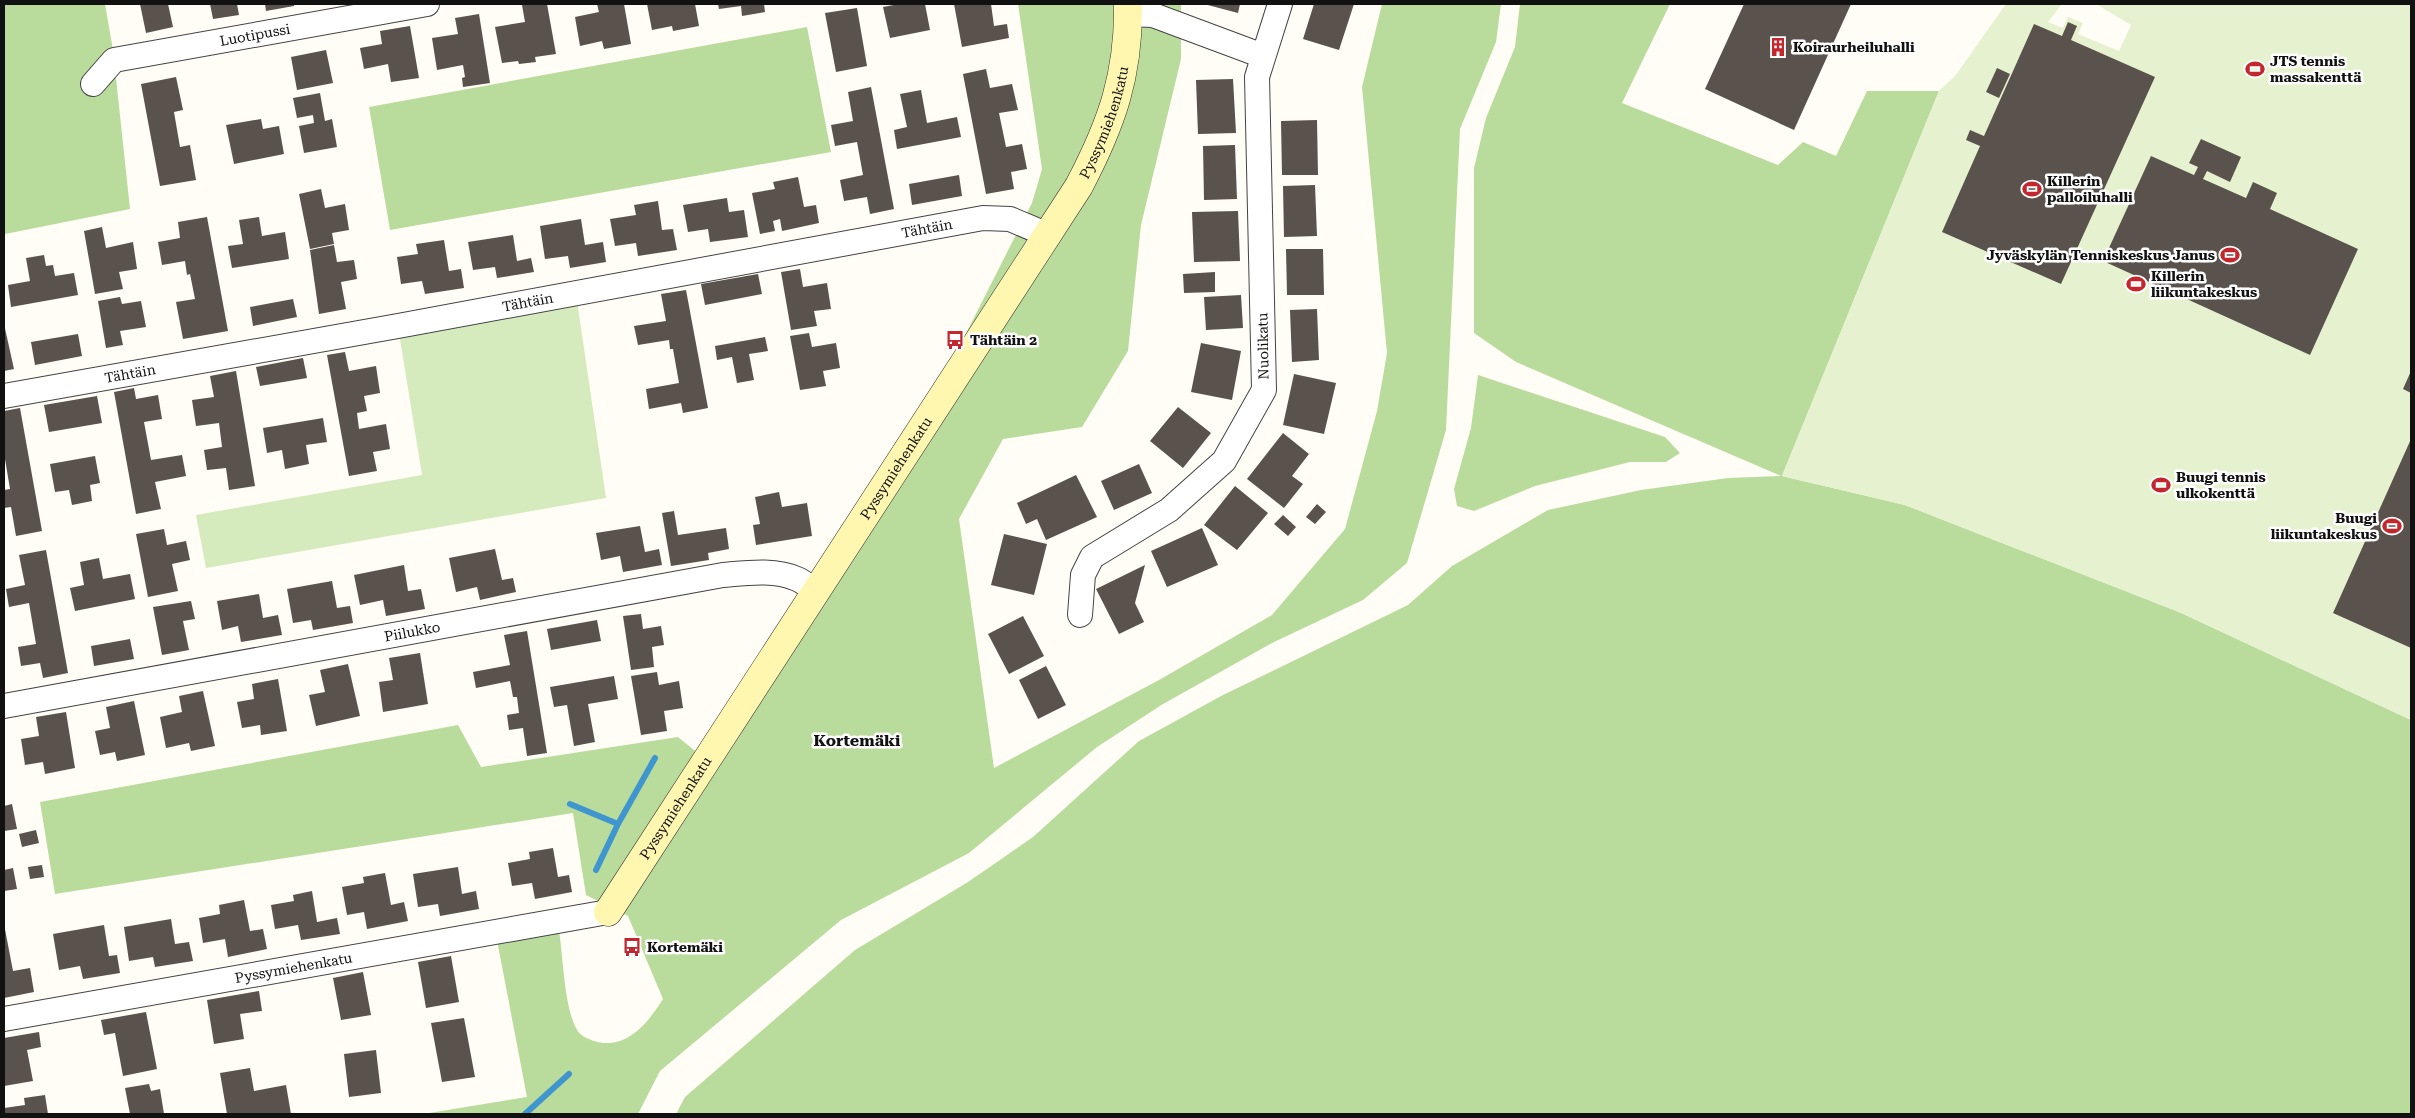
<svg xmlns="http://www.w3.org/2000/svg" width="2415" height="1118" font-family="'Roboto Serif',serif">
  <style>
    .green { fill: #d5ebbd }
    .forest { fill: #b9dc9c }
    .pitch { fill: #e6f2cf }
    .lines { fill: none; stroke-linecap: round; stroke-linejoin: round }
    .stream { stroke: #3f96cf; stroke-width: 6 }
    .building { fill: #5a524d }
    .street-casing { stroke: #444; stroke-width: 26 }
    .secondary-casing { stroke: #333; stroke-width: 29 }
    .street { stroke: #fff; stroke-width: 24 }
    .secondary { stroke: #fff6b0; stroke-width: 28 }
    .labels { text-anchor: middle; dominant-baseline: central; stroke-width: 5; stroke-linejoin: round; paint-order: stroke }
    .street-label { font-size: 14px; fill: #111; stroke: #fff }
    .poi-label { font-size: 14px; font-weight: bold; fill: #111; stroke: #fff; text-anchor: start }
    .quarter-label { font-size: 16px; font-weight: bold; fill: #111; stroke: #fff }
  </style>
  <rect width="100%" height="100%" fill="#fffdf5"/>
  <path class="green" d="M576,294L606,498L206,568L196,515L422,475L399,333Z"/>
  <path class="forest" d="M4,4H105L113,50L130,209L5,234L4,231Z
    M1018,4H1181V59L1141,225L1128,351L1082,427L1003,439L959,519L994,768L1159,680L1272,615L1345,529L1377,411L1387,353L1362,87L1382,4H1501L1496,42L1460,129L1446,430L1407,563L1363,600L1274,642L1163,704L1097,747L969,853L841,920L660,1071L638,1114H423L527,1097L497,940L559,930C563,956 564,1005 576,1028C580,1036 586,1038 594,1041C626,1051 648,1023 663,999L628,916L586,895L573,813L55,894L40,802L458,725L481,767L678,737L716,768L864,535L1032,203L1042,169Z
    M1520,4H1670L1622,103L1778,165L1803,142L1836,156L1867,91H1939L1782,476L1905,505L2179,612L2411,720V1114H676L685,1097L855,950L968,882L1033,837L1139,741L1223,695L1408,605L1452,566L1548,510L1641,490L1728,478L1781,476L1516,362L1474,333V168L1486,118L1515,47Z
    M807,27L831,152L390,230L369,107Z
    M1478,375L1665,437L1680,453L1666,462H1630L1535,486L1474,511L1457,506L1454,489L1471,428Z"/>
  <path class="pitch" d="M2006,4H2062L2048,22L2063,28L2068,17L2083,23L2078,34L2119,51L2131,25L2096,4H2411V720L2179,612L1905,505L1782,476L1939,91L1955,76Z"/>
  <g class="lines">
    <path class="stream" d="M570,804L618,824
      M596,870L618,824L655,758
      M525,1114L569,1074"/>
  </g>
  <path class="building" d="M140,4H168L173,27L146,33Z
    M210,4H237L239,15L213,19Z
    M265,4H294V6L266,11Z
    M547,4L556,54L535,57L536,62L519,64L518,61L502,63L495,27L525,22L522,5Z
    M597,4H624L631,44L604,49L602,41L580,46L575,17L599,12Z
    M647,4H695L699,26L673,31L672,26L652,30Z
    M718,4H764L765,12L742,16L741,6L719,9Z
    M899,4H925L930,30L890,38L883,7Z
    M954,4H991L994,26L1007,24L1009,38L962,47Z
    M1204,4H1240L1238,13Z
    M1314,4H1354L1339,50L1303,39Z
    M1744,4H1851L1794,130L1705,89Z
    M857,8L867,66L836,72L825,13Z
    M479,14L490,83L463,87L462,78L465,77L463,65L437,70L432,38L458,34L455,18Z
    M2068,22L2077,26L2071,40L2155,77L2061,284L1942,232L1980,146L1966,140L1970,130L1984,136L2034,24L2062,36Z
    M410,26L419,78L391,82L388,64L364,69L360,48L382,44L380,31Z
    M326,50L333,83L297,90L291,57Z
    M1997,68L2010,74L1999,98L1986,92Z
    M986,69L990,88L1012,84L1018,110L999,113L1006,147L1022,144L1027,169L1011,172L1014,189L986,194L963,74Z
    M176,77L183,110L174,112L180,147L190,145L196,180L160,186L141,84Z
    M1233,79L1236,133L1198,134L1196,80Z
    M871,87L894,209L870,214L867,197L844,201L840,180L863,175L857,142L835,146L831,125L853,121L848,92Z
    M921,90L927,123L957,117L961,137L897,149L894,130L907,127L900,94Z
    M320,93L325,121L332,119L337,147L304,153L299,126L314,123L313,115L297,118L293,98Z
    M261,119L263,129L279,126L284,154L234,164L226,125Z
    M1317,120L1318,175H1282L1281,121Z
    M2201,139L2241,157L2230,182L2207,171L2203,179L2246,198L2253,182L2277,193L2270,209L2358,249L2310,355L2103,261L2151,156L2194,175L2198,167L2189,163Z
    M1235,145L1237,199L1204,200L1203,146Z
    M959,175L962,196L912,205L909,184Z
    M798,177L804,207L816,205L819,223L782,231L780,219L773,221L775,231L760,234L752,193L775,189L773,182Z
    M1315,185L1317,236L1284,237L1283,186Z
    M321,189L325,208L345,204L349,230L332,233L334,244L310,249L299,194Z
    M727,198L729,212L744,210L748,237L710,242L708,229L688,232L683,205Z
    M658,201L662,230L673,229L677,250L638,256L636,243L615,246L610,219L636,215L634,205Z
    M1238,211L1240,261L1194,262L1192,212Z
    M207,217L228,331L183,339L176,302L195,299L190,274L187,275L185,261L162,265L158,242L180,238L178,222Z
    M259,217L262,236L285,232L289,259L232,268L228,246L243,244L239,220Z
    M581,219L585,245L603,242L606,262L570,268L568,256L545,259L540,226Z
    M102,227L106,248L133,242L137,269L119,272L123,289L95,294L84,231Z
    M513,235L517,261L531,258L534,272L497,278L495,267L473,270L468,242Z
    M444,240L449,271L461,269L464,288L425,294L422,281L401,284L397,257L418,254L416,244Z
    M334,245L337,262L354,260L357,279L341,282L346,309L319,314L310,250Z
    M1286,249H1323L1324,295H1287Z
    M44,255L46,266L53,265L55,276L74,273L78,295L11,307L8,285L30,281L26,258Z
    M800,269L803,287L827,283L831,309L814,311L817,326L791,330L781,272Z
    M1215,272V292L1184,293L1183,274Z
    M758,274L762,294L705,305L701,284Z
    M686,290L708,408L683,413L681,403L649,409L646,389L679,383L673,349H670L669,340L638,345L634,326L666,321L661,294Z
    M1241,295L1243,328L1206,330L1204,297Z
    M120,297L122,304L141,301L146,327L120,331L123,345L106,348L98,301Z
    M293,299L297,317L253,326L250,307Z
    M1317,309L1319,360L1292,362L1290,310Z
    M4,324L14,369L4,371Z
    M809,333L812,347L836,343L840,368L823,371L826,386L800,390L790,336Z
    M78,334L82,356L35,365L31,342Z
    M765,337L768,351L749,354L754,380L737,383L732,357L717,360L715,346Z
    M1201,343L1241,351L1232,400L1191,392Z
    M345,352L349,371L376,366L380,393L364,396L367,411L357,413L359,429L386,424L390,449L373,452L377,471L349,476L327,355Z
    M303,358L307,378L260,386L256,367Z
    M236,371L255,486L229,490L226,468L207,470L204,450L222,447L219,423L196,426L192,400L214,397L210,376Z
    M2411,371V393L2403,389Z
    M1294,374L1336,383L1324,434L1283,425Z
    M134,388L136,399L158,395L162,419L144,422L151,460L182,455L186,476L155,482L161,509L136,514L114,392Z
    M97,396L102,423L49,432L44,405Z
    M1178,407L1211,433L1183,468L1150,441Z
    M20,408L42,531L16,536L11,507L4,508V490L10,489L4,453V411Z
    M323,418L327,442L306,445L309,464L285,469L282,450L267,453L263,428Z
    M1283,433L1309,454L1292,476L1303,484L1284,508L1247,479Z
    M2411,439V648L2333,613Z
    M95,456L100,483L90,485L92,501L72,505L69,490L55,492L50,464Z
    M1139,464L1152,493L1114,510L1101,481Z
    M1076,475L1097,517L1046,540L1037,519L1026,524L1017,503Z
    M1235,486L1268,513L1237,550L1204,525Z
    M779,492L782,507L807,503L812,536L756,545L753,525L760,524L755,497Z
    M1317,504L1326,512L1315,524L1306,517Z
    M674,511L678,535L726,528L729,549L708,553L709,560L671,566L662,513Z
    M1283,515L1296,527L1288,536L1274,524Z
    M640,526L645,552L659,549L662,565L623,572L620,556L601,560L596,533Z
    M1202,528L1218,565L1167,587L1151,551Z
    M164,529L167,545L186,541L190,560L172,564L178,591L148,597L136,534Z
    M1004,534L1047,544L1034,595L991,585Z
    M495,549L502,580L513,578L516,592L480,600L477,587L456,592L449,558Z
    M46,550L68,673L43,678L40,663L21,666L18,647L36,644L29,603L9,607L6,589L25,585L19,555Z
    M99,558L103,579L130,574L135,599L75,611L70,588L84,585L80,562Z
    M404,565L408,591L421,589L425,609L386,616L383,600L360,605L354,575Z
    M1145,565L1135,603L1144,622L1119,634L1096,589Z
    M332,581L337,608L350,606L353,623L313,630L311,620L293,623L287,589Z
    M259,594L263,618L278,615L282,635L241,642L238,626L222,630L217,601Z
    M191,601L195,619L183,621L189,650L162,655L153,607Z
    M641,614L643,629L661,626L664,645L652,647L654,667L631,670L623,616Z
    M1023,616L1044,656L1009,674L988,634Z
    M597,620L601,641L551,650L547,629Z
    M527,631L547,753L527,756L523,728L509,730L507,715L519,713L517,697H513L510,681L476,688L473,672L510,665L504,635Z
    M130,639L134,659L94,666L91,646Z
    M420,653L428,704L383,712L379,682L393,680L389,658Z
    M348,664L360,716L316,726L309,695L325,692L320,670Z
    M1046,666L1066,705L1038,719L1019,680Z
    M657,672L659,685L679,681L683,708L664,711L667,731L641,735L631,676Z
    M614,676L618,699L588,704L595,742L574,746L567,705L554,707L550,687Z
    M278,679L287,731L261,735L260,725L242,728L237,702L254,699L252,684Z
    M203,691L215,746L191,751L189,743L166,748L160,717L182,712L179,696Z
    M134,701L145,755L117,761L115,752L100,755L95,731L110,728L106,707Z
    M66,712L75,768L45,774L43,762L25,765L21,739L39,736L36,717Z
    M12,804L17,829L4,831V806Z
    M36,830L39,843L22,847L19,834Z
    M553,848L558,877L569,875L572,892L535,899L532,883L512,886L508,863L530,859L529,852Z
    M42,865L44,877L30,879L28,867Z
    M458,867L462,894L476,891L479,909L440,916L438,904L418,907L413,874Z
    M13,868L17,889L4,891V870Z
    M385,873L391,905L404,902L408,921L367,929L364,912L347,915L342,887L364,883L363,877Z
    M312,891L317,922L337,918L340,934L301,940L298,925L275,929L271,905L294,901L293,895Z
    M244,900L250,931L263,929L267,949L228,957L225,939L203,943L199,918L220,914L219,905Z
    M171,919L175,944L189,942L193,961L155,967L153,957L129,961L124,927Z
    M4,924L13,971L30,968L34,992L4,998Z
    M104,925L109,956L117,955L120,973L83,979L80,966L59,970L53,934Z
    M451,956L459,1002L426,1008L418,962Z
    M363,972L371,1015L341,1020L333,978Z
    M259,991L262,1011L240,1014L244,1039L214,1044L207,1000Z
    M146,1012L157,1069L123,1076L115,1033L104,1035L101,1020Z
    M464,1018L475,1077L442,1082L431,1023Z
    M39,1032L41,1047L27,1050L33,1081L4,1086V1038Z
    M376,1050L381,1093L349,1097L344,1054Z
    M250,1068L254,1091L286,1085L291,1114H227L220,1073Z
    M149,1084L151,1091L160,1089L164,1114H130L125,1088Z
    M45,1095L48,1114H4V1108L25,1105L24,1098Z"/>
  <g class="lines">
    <g class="street-casing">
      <g id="street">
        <path d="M1129,14L1153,15L1263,56"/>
        <path id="s1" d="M93,84L114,60L427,4"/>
        <path id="s2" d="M4,396L398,326L983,218L1010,219L1048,235"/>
        <path d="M1080,615L1083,575L1092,557L1169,510L1224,461L1264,390L1257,77L1280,4"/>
        <path id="s3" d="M4,706L723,575C747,573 775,569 797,579C804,582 811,588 817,592"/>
        <path id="s4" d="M4,1019L608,912"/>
      </g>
    </g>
    <g class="secondary-casing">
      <g id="secondary">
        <path id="s5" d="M608,912L1079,186C1112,123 1129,75 1128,4"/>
      </g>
    </g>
    <use href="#street" class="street"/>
    <use href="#secondary" class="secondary"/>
  </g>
  <defs>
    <g id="building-bare" transform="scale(1.5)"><path d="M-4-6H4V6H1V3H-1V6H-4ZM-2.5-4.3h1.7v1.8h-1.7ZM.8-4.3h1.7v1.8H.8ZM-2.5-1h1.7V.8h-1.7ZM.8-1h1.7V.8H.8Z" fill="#c4262e" stroke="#fff" stroke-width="2.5" paint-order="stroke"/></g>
    <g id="stadium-bare" transform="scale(1.5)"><path d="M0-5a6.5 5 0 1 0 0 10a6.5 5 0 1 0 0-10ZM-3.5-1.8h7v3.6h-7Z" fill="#c4262e" stroke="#fff" stroke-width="2.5" paint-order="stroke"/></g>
    <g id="bus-bare" transform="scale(1.5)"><path d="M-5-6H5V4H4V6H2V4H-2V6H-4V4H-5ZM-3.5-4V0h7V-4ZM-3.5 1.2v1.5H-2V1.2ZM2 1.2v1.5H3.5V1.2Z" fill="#c4262e" stroke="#fff" stroke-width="2.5" paint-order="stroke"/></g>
  </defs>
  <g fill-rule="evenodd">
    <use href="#building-bare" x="1778" y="47"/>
    <use href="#stadium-bare" x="2255" y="69"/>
    <use href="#stadium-bare" x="2032" y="189"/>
    <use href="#stadium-bare" x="2230" y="255"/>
    <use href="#stadium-bare" x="2136" y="284"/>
    <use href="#bus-bare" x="955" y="340"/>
    <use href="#stadium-bare" x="2161" y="485"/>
    <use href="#stadium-bare" x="2392" y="526"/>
    <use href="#bus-bare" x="632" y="947"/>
  </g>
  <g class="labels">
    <g class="street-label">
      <text stroke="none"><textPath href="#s1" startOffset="175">Luotipussi</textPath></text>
      <text stroke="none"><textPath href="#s5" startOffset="934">Pyssymiehenkatu</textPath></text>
      <text stroke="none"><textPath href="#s2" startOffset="938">Tähtäin</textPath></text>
      <text stroke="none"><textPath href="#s2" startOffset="532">Tähtäin</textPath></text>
      <text transform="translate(1263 346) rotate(-91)">Nuolikatu</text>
      <text stroke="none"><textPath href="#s2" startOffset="128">Tähtäin</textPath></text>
      <text stroke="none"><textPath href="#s5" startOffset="529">Pyssymiehenkatu</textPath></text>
      <text stroke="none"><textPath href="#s3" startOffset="415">Piilukko</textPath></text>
      <text stroke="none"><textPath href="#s5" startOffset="124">Pyssymiehenkatu</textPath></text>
      <text stroke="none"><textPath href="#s4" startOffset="294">Pyssymiehenkatu</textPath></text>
    </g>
    <g class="poi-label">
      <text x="1793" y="47">Koiraurheiluhalli</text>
      <text x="2270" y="61">JTS tennis<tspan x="2270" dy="16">massakenttä</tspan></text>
      <text x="2047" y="181">Killerin<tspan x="2047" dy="16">palloiluhalli</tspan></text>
      <text x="2215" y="255" text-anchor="end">Jyväskylän Tenniskeskus Janus</text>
      <text x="2151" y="276">Killerin<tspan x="2151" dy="16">liikuntakeskus</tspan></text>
      <text x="970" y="340">Tähtäin 2</text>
      <text x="2176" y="477">Buugi tennis<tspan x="2176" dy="16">ulkokenttä</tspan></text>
      <text x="2377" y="518" text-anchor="end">Buugi<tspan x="2377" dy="16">liikuntakeskus</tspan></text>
      <text x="647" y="947">Kortemäki</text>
    </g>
    <g class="quarter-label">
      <text x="857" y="740">Kortemäki</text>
    </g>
  </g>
  <rect width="2415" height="1118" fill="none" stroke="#111111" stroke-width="10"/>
</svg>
